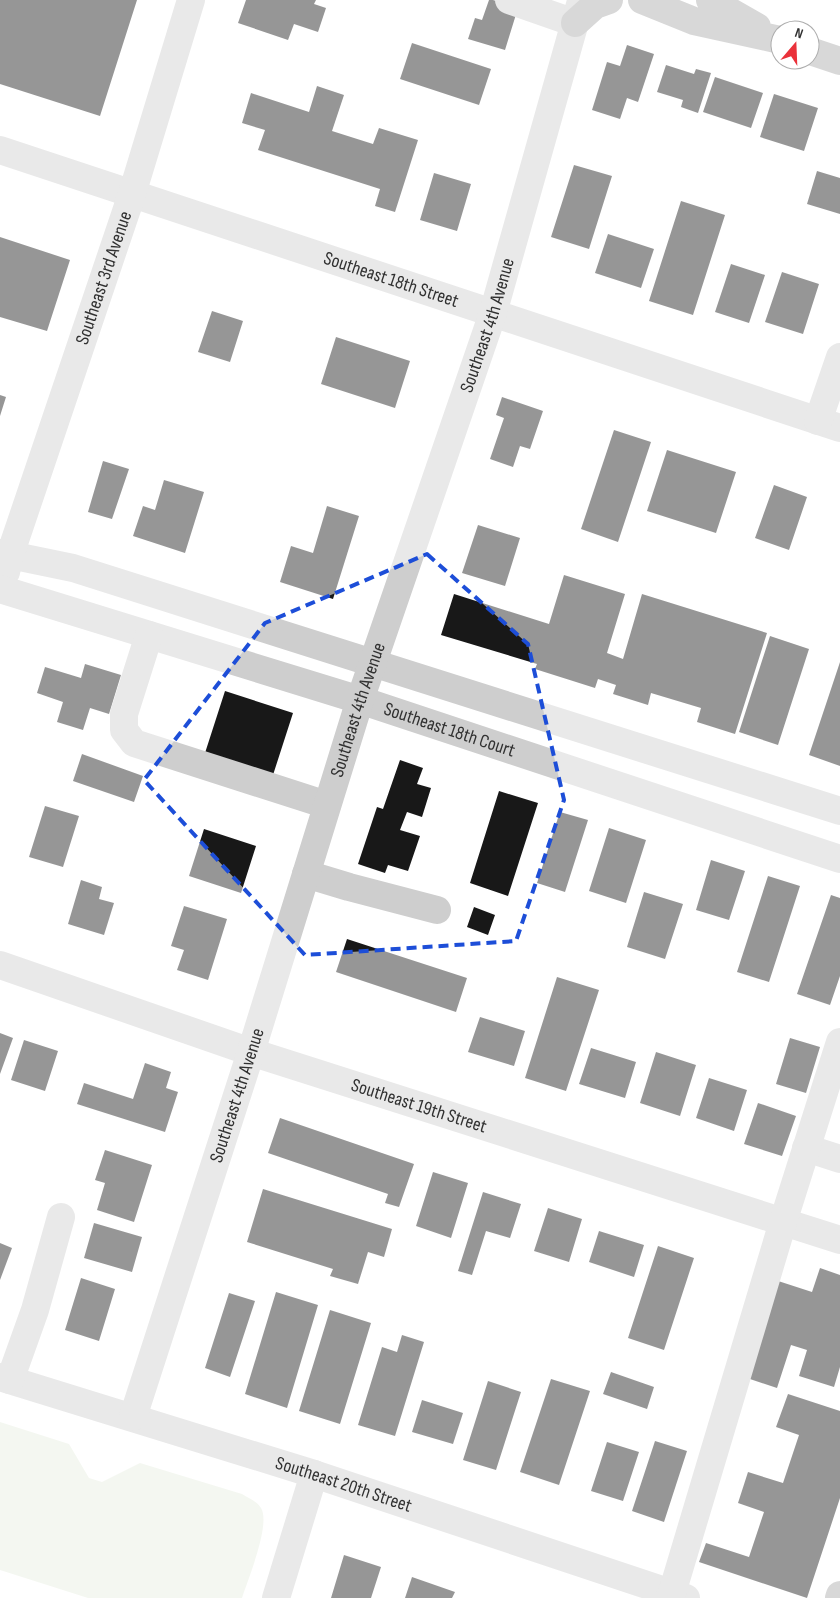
<svg xmlns="http://www.w3.org/2000/svg" width="840" height="1598" font-family="'Sofia Sans Condensed',sans-serif">
  <style>
    .green { fill: #e7eee0 }
    .building { fill: #181818 }
    .lines { fill: none; stroke-linecap: round; stroke-linejoin: round }
    .minor { stroke: #cecece; stroke-width: 28 }
    .major { stroke: #a9a9a9; stroke-width: 28 }
    .marked { fill: none; stroke: #1d4ed8; stroke-width: 4; stroke-dasharray: 10 6; stroke-linejoin: round }
    .labels { text-anchor: middle; dominant-baseline: central; stroke-width: 5; stroke-linejoin: round; paint-order: stroke }
    .street-label { font-size: 19px; fill: #313131; stroke: #fff }
  </style>
  <rect width="100%" height="100%" fill="#fff"/>
  <path class="green" d="M0,1422L69,1444L89,1478L102,1482L140,1463L242,1494C248,1498 257,1501 261,1508C271,1524 248,1579 242,1598H88L0,1570Z"/>
  <path class="building" d="M0,0H137L100,116L0,84Z
    M246,0H316L314,4L326,8L318,32L294,24L288,40L238,23Z
    M489,0H493L518,8L505,50L468,39L475,18L482,20Z
    M412,43L491,69L479,105L400,79Z
    M627,45L654,54L638,102L627,98L620,119L592,110L607,62L620,66Z
    M666,65L694,74L696,69L711,73L698,113L681,107L683,100L657,92Z
    M715,77L763,93L751,128L703,112Z
    M317,86L344,95L332,131L373,144L379,128L418,140L395,212L375,206L380,189L258,150L265,130L242,123L251,93L309,112Z
    M774,94L818,108L804,151L760,137Z
    M574,165L612,176L589,249L551,237Z
    M817,171L840,178V214L807,204Z
    M434,173L471,184L457,231L420,220Z
    M681,201L725,215L693,315L649,301Z
    M608,234L654,249L641,288L595,273Z
    M0,237L70,260L47,331L0,317Z
    M731,264L765,275L749,323L715,312Z
    M782,272L819,284L803,334L765,322Z
    M212,311L243,321L230,362L198,352Z
    M336,337L410,361L395,408L321,384Z
    M0,395L6,397L0,416Z
    M502,397L543,411L530,449L520,446L513,467L490,459L504,418L496,415Z
    M614,430L651,442L618,542L581,529Z
    M667,450L736,472L716,533L647,511Z
    M103,461L129,469L112,519L88,512Z
    M164,480L204,492L185,553L133,536L143,506L155,510Z
    M774,485L807,497L789,550L755,538Z
    M327,506L359,516L333,599L280,582L291,546L313,553Z
    M478,525L520,538L505,586L462,573Z
    M564,575L625,594L607,653L623,659L642,594L767,633L735,734L697,722L701,708L651,693L648,705L613,694L616,685L598,679L595,688L535,669L537,664L441,635L454,594L549,624Z
    M770,636L809,649L778,745L739,732Z
    M840,662V766L809,755Z
    M85,664L121,675L109,714L90,708L83,730L57,722L63,702L37,693L45,667L81,678Z
    M225,691L293,713L273,775L205,753Z
    M82,754L143,776L134,802L73,781Z
    M400,760L423,768L417,784L431,788L422,817L407,812L400,830L420,836L408,871L388,865L385,873L358,864L377,807L383,809Z
    M499,791L538,803L508,896L470,883Z
    M45,806L79,816L63,867L29,857Z
    M560,812L588,820L565,892L537,883Z
    M609,828L646,840L626,903L589,891Z
    M204,829L256,846L241,893L189,876Z
    M711,860L745,871L729,920L696,910Z
    M768,876L800,886L769,982L737,972Z
    M81,880L102,887L99,899L114,903L104,935L68,924Z
    M644,892L683,904L665,959L627,947Z
    M831,895L840,898V976L830,1005L797,994Z
    M184,906L227,919L208,980L177,970L184,950L171,946Z
    M474,907L495,915L488,935L467,927Z
    M347,939L467,978L456,1012L336,972Z
    M557,977L599,990L566,1091L525,1078Z
    M480,1017L525,1031L514,1066L468,1052Z
    M0,1033L13,1038L0,1074Z
    M790,1038L820,1047L806,1093L776,1084Z
    M24,1040L58,1051L45,1091L11,1080Z
    M591,1048L636,1062L625,1098L579,1084Z
    M656,1052L696,1065L680,1116L640,1103Z
    M145,1063L171,1072L166,1088L178,1092L165,1132L77,1104L84,1083L133,1099Z
    M709,1078L747,1090L734,1131L696,1118Z
    M758,1103L796,1116L782,1156L744,1144Z
    M280,1118L414,1164L399,1207L385,1203L388,1194L268,1153Z
    M105,1150L152,1165L134,1222L97,1210L105,1183L95,1180Z
    M433,1172L468,1183L451,1238L416,1226Z
    M263,1189L392,1229L384,1257L368,1252L358,1284L330,1276L333,1269L247,1242Z
    M483,1192L521,1204L510,1238L486,1231L472,1275L458,1271Z
    M548,1208L582,1219L569,1262L534,1251Z
    M94,1223L142,1237L132,1272L84,1258Z
    M599,1231L644,1245L634,1277L589,1262Z
    M0,1243L12,1248L0,1280Z
    M658,1246L694,1258L664,1350L628,1338Z
    M820,1268L840,1275V1367L834,1387L799,1376L807,1350L791,1345L777,1388L741,1376L772,1279L812,1292Z
    M81,1278L115,1289L99,1341L65,1330Z
    M276,1292L318,1305L287,1408L245,1394Z
    M229,1293L255,1301L230,1377L205,1368Z
    M330,1310L371,1323L340,1424L299,1411Z
    M402,1335L424,1342L395,1436L358,1425L382,1347L397,1352Z
    M611,1372L654,1387L647,1409L603,1394Z
    M551,1379L590,1391L559,1485L520,1472Z
    M488,1381L521,1392L496,1470L463,1460Z
    M788,1394L840,1411V1498L807,1598L699,1562L706,1543L749,1557L764,1512L738,1503L748,1472L783,1483L799,1435L776,1427Z
    M422,1400L463,1413L453,1444L412,1432Z
    M655,1441L687,1451L664,1522L632,1511Z
    M607,1442L639,1452L623,1501L591,1491Z
    M344,1555L381,1567L371,1598H331Z
    M412,1577L455,1592L452,1598H405Z"/>
  <g class="lines">
    <g class="minor">
      <path d="M509,0L575,23"/>
      <path id="s1" d="M0,150L840,428"/>
      <path d="M818,421L840,357"/>
      <path d="M0,553L73,568L840,811"/>
      <path id="s2" d="M6,572L10,555L132,194L191,0"/>
      <path id="s3" d="M0,589L360,700L840,859"/>
      <path d="M149,635L124,714V730L134,743L327,805"/>
      <path d="M306,874L349,887L437,910"/>
      <path id="s4" d="M0,965L251,1052L840,1240"/>
      <path d="M806,1148L840,1159"/>
      <path id="s5" d="M0,1377L314,1474L686,1598"/>
      <path d="M10,1380L35,1310L61,1217"/>
      <path id="s6" d="M133,1417L251,1052L360,700L493,313L581,1"/>
      <path d="M276,1598L314,1474"/>
      <path d="M669,1598L672,1593L783,1222L840,1042"/>
    </g>
    <path class="major" d="M642,0L694,21L780,40
      M710,0L757,27
      M575,23L595,5L609,0
      M810,51L840,61
      M839,1598L840,1595"/>
  </g>
  <path d="M0 0H840V1598H0ZM427,554L528,644L564,800L516,941L305,955L144,780L265,623Z" fill="#fff" fill-opacity=".55" fill-rule="evenodd"/>
  <path class="marked" d="M427,554L528,644L564,800L516,941L305,955L144,780L265,623Z"/>
  <g class="labels">
    <g class="street-label">
      <text stroke="none"><textPath href="#s2" startOffset="310">Southeast 3rd Avenue</textPath></text>
      <text stroke="none"><textPath href="#s1" startOffset="412">Southeast 18th Street</textPath></text>
      <text stroke="none"><textPath href="#s6" startOffset="1148">Southeast 4th Avenue</textPath></text>
      <text stroke="none"><textPath href="#s6" startOffset="742">Southeast 4th Avenue</textPath></text>
      <text stroke="none"><textPath href="#s3" startOffset="471">Southeast 18th Court</textPath></text>
      <text stroke="none"><textPath href="#s6" startOffset="338">Southeast 4th Avenue</textPath></text>
      <text stroke="none"><textPath href="#s4" startOffset="442">Southeast 19th Street</textPath></text>
      <text stroke="none"><textPath href="#s5" startOffset="360">Southeast 20th Street</textPath></text>
    </g>
  </g>
  <g transform="translate(795 45) rotate(19)"><circle r="24" fill="#ffffff" stroke="#adadad"/>
  <path d="M0-4L9 19L0 12L-9 19Z" fill="#ea313a"/>
  <text y="-8" font-size="14" font-weight="bold" text-anchor="middle" fill="#313131">N</text>
  </g>
</svg>
